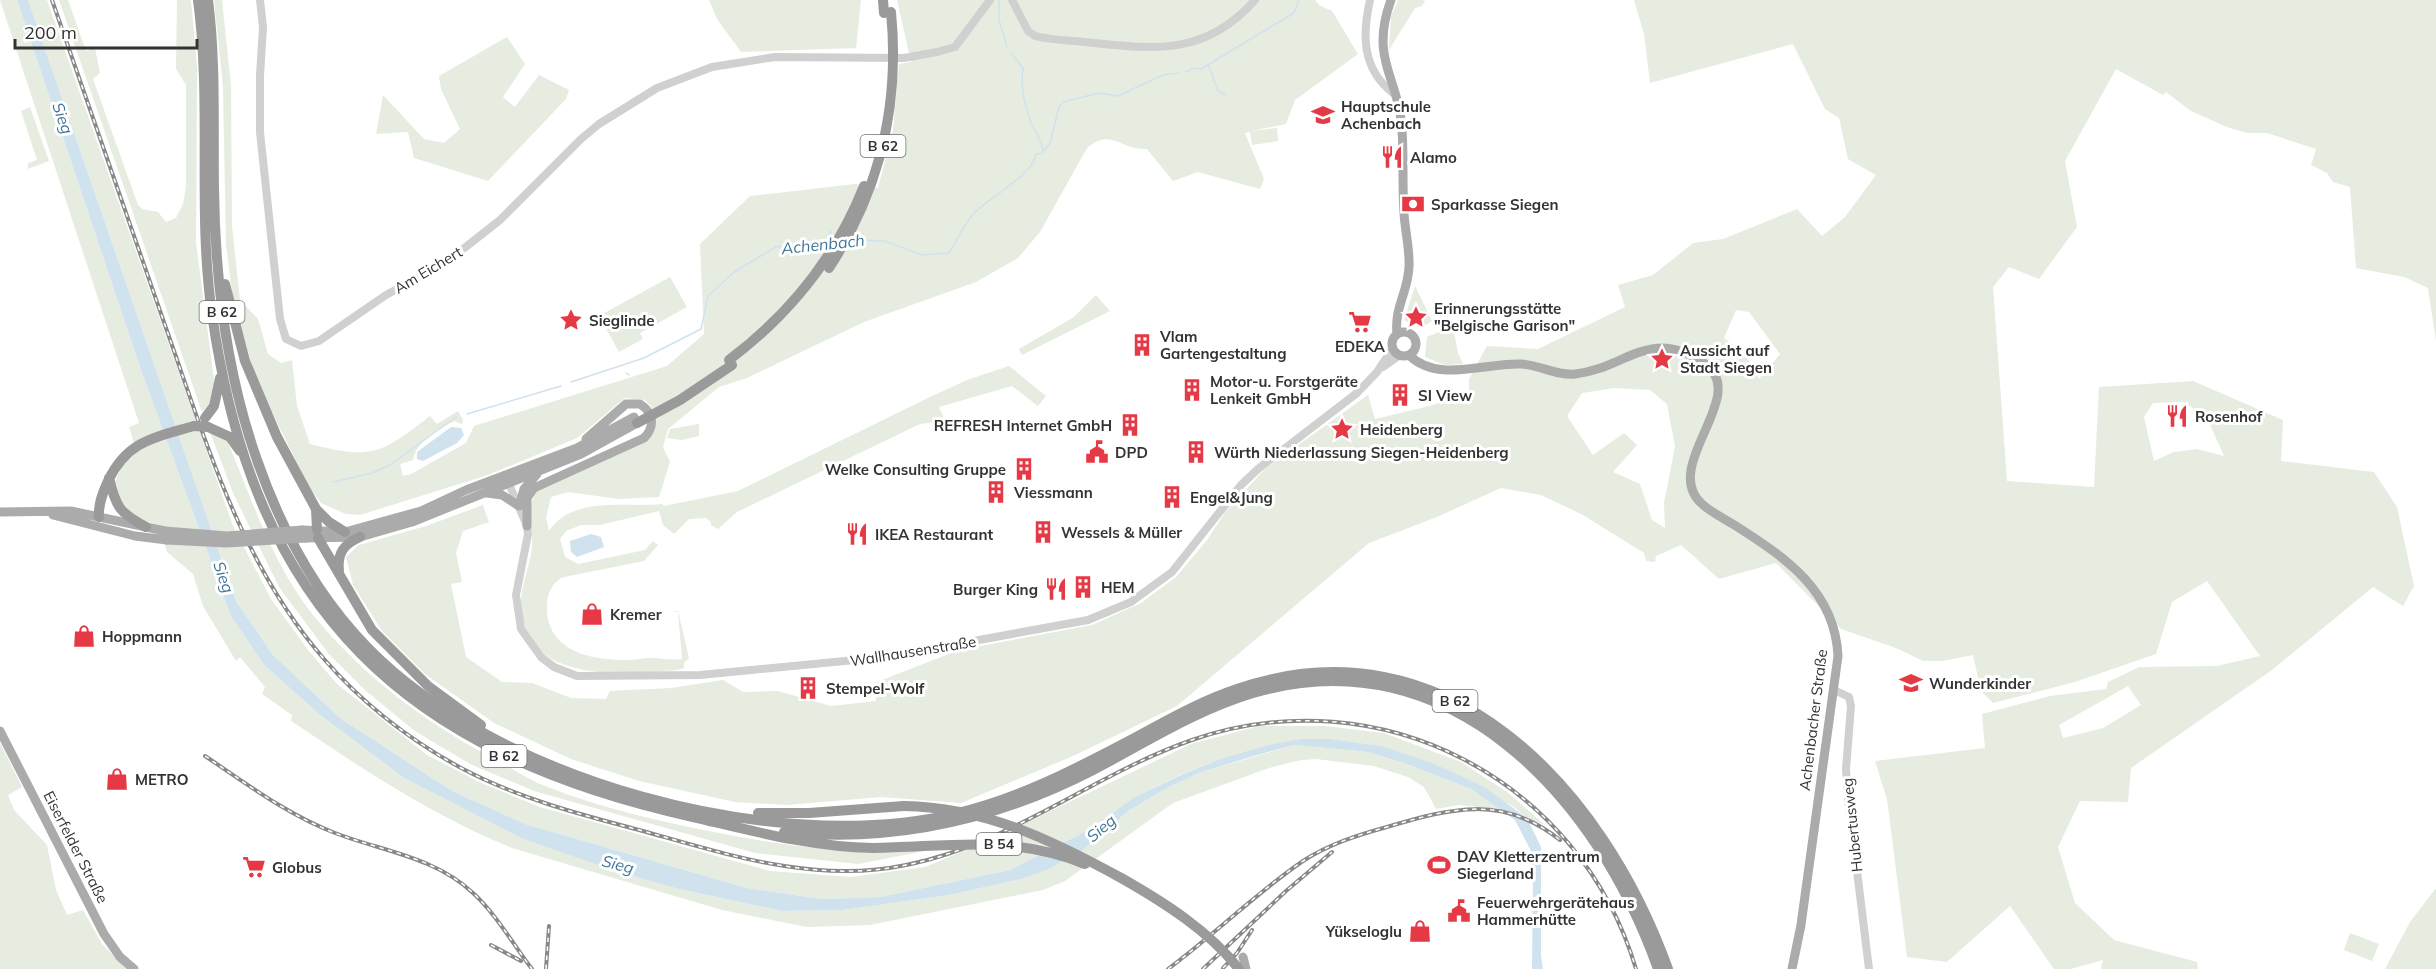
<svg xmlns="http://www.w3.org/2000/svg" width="2436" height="969" font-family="Mulish,sans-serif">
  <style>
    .green { fill: #e6ecdf; fill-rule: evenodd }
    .water { fill: #cfe2ee }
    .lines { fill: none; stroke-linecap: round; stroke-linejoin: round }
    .stream { stroke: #cfe2ee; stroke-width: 1.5 }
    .minor { stroke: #d0d0d0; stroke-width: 8 }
    .major { stroke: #ababab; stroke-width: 9 }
    .highway { stroke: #9a9a9a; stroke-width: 10 }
    .rail-casing { stroke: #888; stroke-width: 4 }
    .rail { stroke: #fff; stroke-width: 1.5; stroke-dasharray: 4.5; stroke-linecap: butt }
    .major-bridge { stroke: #ababab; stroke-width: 9 }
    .highway-bridge { stroke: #9a9a9a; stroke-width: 10 }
    .labels { text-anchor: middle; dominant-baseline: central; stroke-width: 6; stroke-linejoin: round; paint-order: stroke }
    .shield { fill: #fff; stroke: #707070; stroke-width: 1.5 }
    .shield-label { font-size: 14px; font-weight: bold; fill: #333 }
    .poi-label { font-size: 15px; font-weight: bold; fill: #333; stroke: #fff; text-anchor: start }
    .street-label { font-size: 15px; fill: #333; stroke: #fff }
    .water-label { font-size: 16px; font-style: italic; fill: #3f7597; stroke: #fff }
  </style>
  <rect width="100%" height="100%" fill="#fff"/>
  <path class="green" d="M0,0H17L141,370L231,616L264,665L319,714L404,778L521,838L675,888L782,911L843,910L949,895L1021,879L1087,847L1128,811L1167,788L1199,773L1294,745L1368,752L1404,763L1471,789L1500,809L1459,805L1436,809L1424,787L1408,777L1374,766L1316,759L1301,760L1269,768L1173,803L1065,881L1043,890L870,925L807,927L722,910L512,848C433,816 361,768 291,721L292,715L262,694L265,687L240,657L236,661L203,606L193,574L167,552L159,525C128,516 125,515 114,485L123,463L137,453L129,427L139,423Z
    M28,0H47L233,526L271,599L308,650L337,684L427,755L479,782L540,807L770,871L851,877L925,867L992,839L1191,744L1259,726H1325L1384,733L1461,762L1507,792L1545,825L1527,818L1514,807L1430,762L1382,746L1331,739H1300L1220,759L1180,775L1133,798L1090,829L1010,870L880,897L822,899L747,888L525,824L452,791L340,718L273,655L236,601Z
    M59,0H68L86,51L95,48L100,73L93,79L138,205L142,209L158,212L166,222L176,218L183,204L186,186V85L176,69L177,0H191L197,67L196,242L215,388L210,404L202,412Z
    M214,0H222L231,85L232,226L240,300L258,319L268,354L281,363L292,360L297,406L310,444C372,460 381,454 430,416L437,424L458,411L463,420L462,424L454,421C437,430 417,440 413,460L400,464L403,476L411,474L466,443L474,426L667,366L704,334L700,244L750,196L855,184L878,188L893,130L899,64L911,62L897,0H1315L1319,5L1332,11L1358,54L1295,100L1286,124L1251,131L1277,128L1278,141L1252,145L1250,132L1245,133L1264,179L1260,189L1198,172L1173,181L1147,149C1120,151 1113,127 1087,148L1040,232L1018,258L976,282L864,322L747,378L719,387L668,429L663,447L670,462L659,497L619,499L568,492L551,497L546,518L549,531C573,495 625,508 662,504L664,506L738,491L930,397L967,380L1009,366L1046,396L1038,406L1012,386L939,407L948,427L936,422L920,424L737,512L718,529L711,525V522L706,518L689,519L674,534L663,525L659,511L600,525H581L566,531L560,539L565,557L578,564L645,550L653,541L658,545L644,561L564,577C553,581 548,592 547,603C544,652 592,661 631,660C638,660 647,657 654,658C664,659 671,660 682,659L678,612H673L678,611L689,658L684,663V668L677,670C621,674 524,685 521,604C521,587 528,570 531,554C536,527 522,511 539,488L644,442L654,410L645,400L625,398L577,438L488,475L360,515L346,514L321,503L309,487L257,382L233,301L226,244L223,87Z
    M709,0H861L856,48L741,52L717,19Z
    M1398,0H1425L1422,6L1415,8L1389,50L1391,16Z
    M1634,0H2436V341L2428,288L2404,277L2356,268L2350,187L2333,182L2327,173L2311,165L2316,149L2267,133H2247L2227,127L2191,111L2166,92L2163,95L2116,69L2065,161L2077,227L2039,279L2009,267L1993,287L2007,481L2094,487L2099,387L2193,381L2283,420L2281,461L2374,472L2397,507L2414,586L2403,606L2373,587L2272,670L2131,768L2128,802L2080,801L2058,847L2075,903L2114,940L2197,962L2198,969H2101L2103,960L2071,969H2054L2010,906L1947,962L1907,957L1887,799L1875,761L1985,748L1982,714L2050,696L2106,689L2108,682L2139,667L2217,666L2260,656L2207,581L2172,602L2156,654L2075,682L1993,703L1981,691L1973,655L1942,661H1923L1896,648L1841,629L1776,563L1719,579L1681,545L1656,556L1655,562L1646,561L1644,553L1583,515L1541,495L1501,488L1437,517L1369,543L1177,706L1073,756L961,803L881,797L787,805L735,802L639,781L571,759L494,723L425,674L382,631L353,585L346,557L359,545L426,526L483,505L489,522L463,531L456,553L462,582L451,584L466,657L502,682L532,683L571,698L606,699L610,691L671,688L723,680L743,692L778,691L831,706L876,701L877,682L959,650L1092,625L1141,603L1176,577L1207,540L1226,511L1266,468L1368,395L1375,419L1430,406L1469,392V379L1487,346L1538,349L1625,307L1618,285L1653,275L1693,243L1723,239L1797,209L1822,236L1845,217L1876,175L1848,159L1839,118L1825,109L1793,44L1650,83L1644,34ZM1736,310L1749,312L1780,354L1759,379L1745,353L1724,338ZM1614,388L1650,390L1667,404L1675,446L1664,503L1665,528L1652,520L1640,484L1613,472L1637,445L1624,433L1593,455L1567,416L1582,393ZM2184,402L2207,418L2224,456L2197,449L2174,452L2154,461L2144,417L2153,403ZM2128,686L2141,705L2103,728L2063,738L2059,725Z
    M507,37L525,64L503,97L515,107L539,75L569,90L566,99L488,181L414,158L408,132L376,134L383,95L424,139L444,143L460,129L441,89L439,76Z
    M30,107L49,161L28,169V163L37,160L21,111Z
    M670,277L687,307L640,333L643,339L619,352L599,316Z
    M1415,286L1432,321L1421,328L1404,320Z
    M1096,295L1110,311L1022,355L1019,349L1074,317Z
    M1451,317L1458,353L1463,364L1445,365L1425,357L1427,337L1439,332Z
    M699,424V436L682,440L667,438L670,429Z
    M210,432L227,440C253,502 274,570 319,622C370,682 427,723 496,760C511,768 525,777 540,784C599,808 662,822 724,834C802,849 861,856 940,848L858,864L755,853L534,791L470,764L415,731L366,691L328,653L279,587L233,493Z
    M0,743L22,787L8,795L14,810L47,845L56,890L67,915L83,910L102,944L127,969H0Z
    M2436,888V969H2385L2410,922Z
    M2350,933L2379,944L2372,961L2344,950Z"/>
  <path class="water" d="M17,0H28L236,601L273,655L340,718L452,791L525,824L747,888L822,899L880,897L1010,870L1090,829L1133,798L1181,775L1220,759L1269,745L1300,739H1331L1382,746L1430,762L1484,787L1527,818L1541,847V956L1543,969H1532L1533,876L1530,849L1515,820L1471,789L1404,763L1368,752L1294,745L1254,756L1199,773L1167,788L1128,811L1087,847L1051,868L1021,879L949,895L843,910L782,911L675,888L610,869L521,838L404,778L319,714L264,665L231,616L141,370Z
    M451,427L461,428L464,435L457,443L423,461L417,459V452Z
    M591,534L601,537L604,547L577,557L571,552L570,541Z"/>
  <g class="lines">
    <path class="stream" d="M999,0V20L1007,47
      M1011,53L1023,68C1020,89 1025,106 1032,125C1036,134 1043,141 1043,152
      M1208,64L1218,91L1226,95
      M1185,72L1194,68L1201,69L1294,13L1299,0
      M852,240L885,241L922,255L949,253C957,240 964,224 974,213C989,198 1035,173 1036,154H1041L1050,143L1059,107L1063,102L1099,93L1118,96L1163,75L1179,73
      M827,241L831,231
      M626,373L629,375
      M571,382L644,358L701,329L708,296L734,272L776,247L832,241
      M467,414L561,386
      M333,482L372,473L390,465L456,417"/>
    <path class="minor" d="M260,0L263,27L260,76V132L280,319L286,339L301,346L319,341L386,295L444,264L500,220L581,139L599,124L657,88L712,67L775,57L904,58L937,52L955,47L990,0
      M1012,0L1028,31L1035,36C1054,41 1075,40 1094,43C1159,50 1207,54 1255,0
      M1370,0C1362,35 1362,69 1393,93
      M1383,367L1400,355
      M509,484L527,526L528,534L516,595L521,629L541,657L554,667L577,676L700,675L886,657L1088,620L1131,602L1172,572L1241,485L1258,469L1357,393L1377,372L1393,348
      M1834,690L1849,697L1851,706L1846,769L1848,797L1869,969"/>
    <path class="major" d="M1391,0C1369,60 1399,77 1402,130C1404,157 1402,185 1404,213C1405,231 1410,250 1409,267C1408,292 1394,308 1397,334
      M1392 344a12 12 0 1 1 24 0a12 12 0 1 1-24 0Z
      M1409,355C1438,384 1485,362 1522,364C1540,365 1557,376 1575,374C1625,369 1649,326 1704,363C1752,395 1659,466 1702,504C1712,513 1725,519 1736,526C1786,558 1835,591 1838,656L1801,925L1792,969
      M487,493L502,495L519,506L524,489L537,474
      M0,512L71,511L165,531
      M53,515L135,536L167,540
      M527,526V498L534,488L644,438C655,427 654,413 640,404H626L586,439
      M302,530L345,532L421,511L466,490L577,448L634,417
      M306,538L360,537L412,522L581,454L637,423
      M0,731L104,934L120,957L134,969
      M1243,957L1246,969"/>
    <path class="highway" d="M198,0C212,104 197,210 212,314C254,612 405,753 693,817C753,831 811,847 873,848
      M208,0C216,62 213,125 214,188C215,280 226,372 257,460C281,529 316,595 368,648C498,781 773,856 954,814C1015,800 1072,771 1127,742C1163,723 1198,702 1237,689C1447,617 1603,788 1668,969
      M883,0L884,13
      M225,284L245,361L277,437L316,509L329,522L345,532
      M729,360C790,314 836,257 864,186
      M205,418L214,406L220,378
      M208,427L230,437L240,451
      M109,478C116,508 120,513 146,527
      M316,509L317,530
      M99,517C98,504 103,492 108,481C127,441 153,438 194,426
      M318,538L372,630L428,686L481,725
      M339,571C337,553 344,544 360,537
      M758,813H809L904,806
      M784,832C893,843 996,820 1093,770C1145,743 1196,710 1253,693C1451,635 1598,799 1658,969"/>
    <g class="rail-casing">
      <path id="rail" d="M52,0C90,109 128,219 166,328C207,444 241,564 324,659C363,704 411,741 463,769C520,799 582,815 643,831C729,855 816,884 906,865C1009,845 1094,774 1192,740C1380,675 1580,780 1636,969
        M205,756C247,784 288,815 335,833C382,851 435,857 473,893C496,914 513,944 532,969
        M491,945L521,961
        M1223,968L1237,953L1252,930
        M546,969L549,926
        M1168,969C1214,935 1256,893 1303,861C1329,844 1358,835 1387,827C1452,808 1502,794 1560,840
        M1203,969L1286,891L1332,852"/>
    </g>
    <use href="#rail" class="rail"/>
    <path class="major-bridge" d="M165,531L227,536L302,530
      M167,540L226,543L306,538"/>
    <path class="highway-bridge" d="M829,268C880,190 900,104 891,12
      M637,423L680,400L732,365
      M194,426L208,427
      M904,806C985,807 1054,841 1123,879C1165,903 1209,931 1239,969
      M873,848C949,847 1010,834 1085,864"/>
  </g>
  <defs>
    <g id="school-bare" transform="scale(1.8)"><path d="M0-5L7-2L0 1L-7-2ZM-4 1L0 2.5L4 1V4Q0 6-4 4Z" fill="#e63946" stroke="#fff" stroke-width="2.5" paint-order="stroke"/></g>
    <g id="restaurant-bare" transform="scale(1.8)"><path d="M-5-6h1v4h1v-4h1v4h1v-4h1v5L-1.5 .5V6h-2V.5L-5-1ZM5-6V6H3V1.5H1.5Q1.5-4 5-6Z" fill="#e63946" stroke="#fff" stroke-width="2.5" paint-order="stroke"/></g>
    <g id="bank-bare" transform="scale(1.8)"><path d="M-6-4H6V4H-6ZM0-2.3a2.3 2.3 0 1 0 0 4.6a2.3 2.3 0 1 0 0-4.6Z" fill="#e63946" stroke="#fff" stroke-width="2.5" paint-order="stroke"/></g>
    <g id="sight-bare" transform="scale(1.8)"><path d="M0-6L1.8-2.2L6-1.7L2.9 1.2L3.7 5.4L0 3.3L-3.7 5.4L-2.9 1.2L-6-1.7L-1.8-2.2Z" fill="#e63946" stroke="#fff" stroke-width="2.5" paint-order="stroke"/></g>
    <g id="supermarket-bare" transform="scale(1.8)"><path d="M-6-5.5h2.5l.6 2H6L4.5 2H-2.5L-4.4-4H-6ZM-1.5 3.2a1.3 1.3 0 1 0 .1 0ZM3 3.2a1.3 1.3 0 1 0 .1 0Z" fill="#e63946" stroke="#fff" stroke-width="2.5" paint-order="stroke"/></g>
    <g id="building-bare" transform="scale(1.8)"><path d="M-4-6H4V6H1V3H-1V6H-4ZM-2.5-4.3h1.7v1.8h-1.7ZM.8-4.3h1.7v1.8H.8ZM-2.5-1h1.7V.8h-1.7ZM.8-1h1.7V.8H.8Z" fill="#e63946" stroke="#fff" stroke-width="2.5" paint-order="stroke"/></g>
    <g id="civic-bare" transform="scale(1.8)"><path d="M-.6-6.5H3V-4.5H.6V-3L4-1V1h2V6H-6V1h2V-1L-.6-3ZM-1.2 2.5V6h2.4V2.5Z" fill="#e63946" stroke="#fff" stroke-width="2.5" paint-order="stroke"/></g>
    <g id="shop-bare" transform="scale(1.8)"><path d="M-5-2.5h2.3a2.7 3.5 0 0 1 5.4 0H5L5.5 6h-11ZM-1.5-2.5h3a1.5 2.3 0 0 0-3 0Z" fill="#e63946" stroke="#fff" stroke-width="2.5" paint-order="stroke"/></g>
    <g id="stadium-bare" transform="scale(1.8)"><path d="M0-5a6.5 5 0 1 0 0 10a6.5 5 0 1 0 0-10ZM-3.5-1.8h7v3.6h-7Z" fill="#e63946" stroke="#fff" stroke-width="2.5" paint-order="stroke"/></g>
  </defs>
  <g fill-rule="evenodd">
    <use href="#school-bare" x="1323" y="115"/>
    <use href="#restaurant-bare" x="1392" y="157"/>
    <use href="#bank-bare" x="1413" y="204"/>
    <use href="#sight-bare" x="1416" y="317"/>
    <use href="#sight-bare" x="571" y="320"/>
    <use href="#supermarket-bare" x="1360" y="322"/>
    <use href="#building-bare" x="1142" y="345"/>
    <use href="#sight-bare" x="1662" y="359"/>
    <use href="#building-bare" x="1192" y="390"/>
    <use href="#building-bare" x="1400" y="395"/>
    <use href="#restaurant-bare" x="2177" y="416"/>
    <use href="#building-bare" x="1130" y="425"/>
    <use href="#sight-bare" x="1342" y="429"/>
    <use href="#civic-bare" x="1097" y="452"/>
    <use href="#building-bare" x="1196" y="452"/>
    <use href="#building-bare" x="1024" y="469"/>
    <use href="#building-bare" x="996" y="492"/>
    <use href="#building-bare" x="1172" y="497"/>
    <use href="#building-bare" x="1043" y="532"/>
    <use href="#restaurant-bare" x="857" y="534"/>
    <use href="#building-bare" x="1083" y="587"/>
    <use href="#restaurant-bare" x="1056" y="589"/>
    <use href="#shop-bare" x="592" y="614"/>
    <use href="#shop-bare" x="84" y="636"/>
    <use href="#school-bare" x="1911" y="683"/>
    <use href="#building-bare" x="808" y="688"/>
    <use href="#shop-bare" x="117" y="779"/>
    <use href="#stadium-bare" x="1439" y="865"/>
    <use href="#supermarket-bare" x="254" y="867"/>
    <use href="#civic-bare" x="1459" y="911"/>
    <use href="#shop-bare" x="1420" y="931"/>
  </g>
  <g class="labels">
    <g class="shield">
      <rect x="860.5" y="135" width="45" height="22" rx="4.5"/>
      <rect x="199.5" y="301" width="45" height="22" rx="4.5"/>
      <rect x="1432.5" y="690" width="45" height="22" rx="4.5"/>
      <rect x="481.5" y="745" width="45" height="22" rx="4.5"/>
      <rect x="976.5" y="833" width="45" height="22" rx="4.5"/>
    </g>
    <g class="shield-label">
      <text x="883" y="146">B 62</text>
      <text x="222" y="312">B 62</text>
      <text x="1455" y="701">B 62</text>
      <text x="504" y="756">B 62</text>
      <text x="999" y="844">B 54</text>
    </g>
    <g class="poi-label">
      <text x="1341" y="106">Hauptschule<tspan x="1341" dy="17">Achenbach</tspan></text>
      <text x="1410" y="157">Alamo</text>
      <text x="1431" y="204">Sparkasse Siegen</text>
      <text x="1434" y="308">Erinnerungsstätte<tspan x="1434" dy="17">"Belgische Garison"</tspan></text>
      <text x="589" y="320">Sieglinde</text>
      <text x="1160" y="336">Vlam<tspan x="1160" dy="17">Gartengestaltung</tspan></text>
      <text x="1360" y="346" text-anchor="middle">EDEKA</text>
      <text x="1680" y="350">Aussicht auf<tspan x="1680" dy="17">Stadt Siegen</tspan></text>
      <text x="1210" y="381">Motor-u. Forstgeräte<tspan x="1210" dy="17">Lenkeit GmbH</tspan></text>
      <text x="1418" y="395">SI View</text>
      <text x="2195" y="416">Rosenhof</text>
      <text x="1112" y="425" text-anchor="end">REFRESH Internet GmbH</text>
      <text x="1360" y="429">Heidenberg</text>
      <text x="1115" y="452">DPD</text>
      <text x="1214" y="452">Würth Niederlassung Siegen-Heidenberg</text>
      <text x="1006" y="469" text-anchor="end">Welke Consulting Gruppe</text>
      <text x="1014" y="492">Viessmann</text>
      <text x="1190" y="497">Engel&amp;Jung</text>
      <text x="1061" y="532">Wessels &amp; Müller</text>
      <text x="875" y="534">IKEA Restaurant</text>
      <text x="1101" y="587">HEM</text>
      <text x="1038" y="589" text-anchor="end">Burger King</text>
      <text x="610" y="614">Kremer</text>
      <text x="102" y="636">Hoppmann</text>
      <text x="1929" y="683">Wunderkinder</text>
      <text x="826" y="688">Stempel-Wolf</text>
      <text x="135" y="779">METRO</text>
      <text x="1457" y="856">DAV Kletterzentrum<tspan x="1457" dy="17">Siegerland</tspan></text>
      <text x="272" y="867">Globus</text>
      <text x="1477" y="902">Feuerwehrgerätehaus<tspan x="1477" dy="17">Hammerhütte</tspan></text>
      <text x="1402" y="931" text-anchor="end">Yükseloglu</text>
    </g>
    <g class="street-label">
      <text transform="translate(428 270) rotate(-31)">Am Eichert</text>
      <text transform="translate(913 651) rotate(-9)">Wallhausenstraße</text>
      <text transform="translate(1813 720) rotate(-83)">Achenbacher Straße</text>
      <text transform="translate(1852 825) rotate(-96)">Hubertusweg</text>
      <text transform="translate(76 847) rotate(63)">Eiserfelder Straße</text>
    </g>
    <g class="water-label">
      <text transform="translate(63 118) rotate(71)">Sieg</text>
      <text transform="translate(823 244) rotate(-6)">Achenbach</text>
      <text transform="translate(224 577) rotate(71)">Sieg</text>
      <text transform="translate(1101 828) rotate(-40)">Sieg</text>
      <text transform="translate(618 864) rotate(15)">Sieg</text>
    </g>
  </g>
  <path d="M15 39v9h182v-9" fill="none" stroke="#333333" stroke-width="3"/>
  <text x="24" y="39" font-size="18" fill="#333333" stroke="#ffffff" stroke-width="4.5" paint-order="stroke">200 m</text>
</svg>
